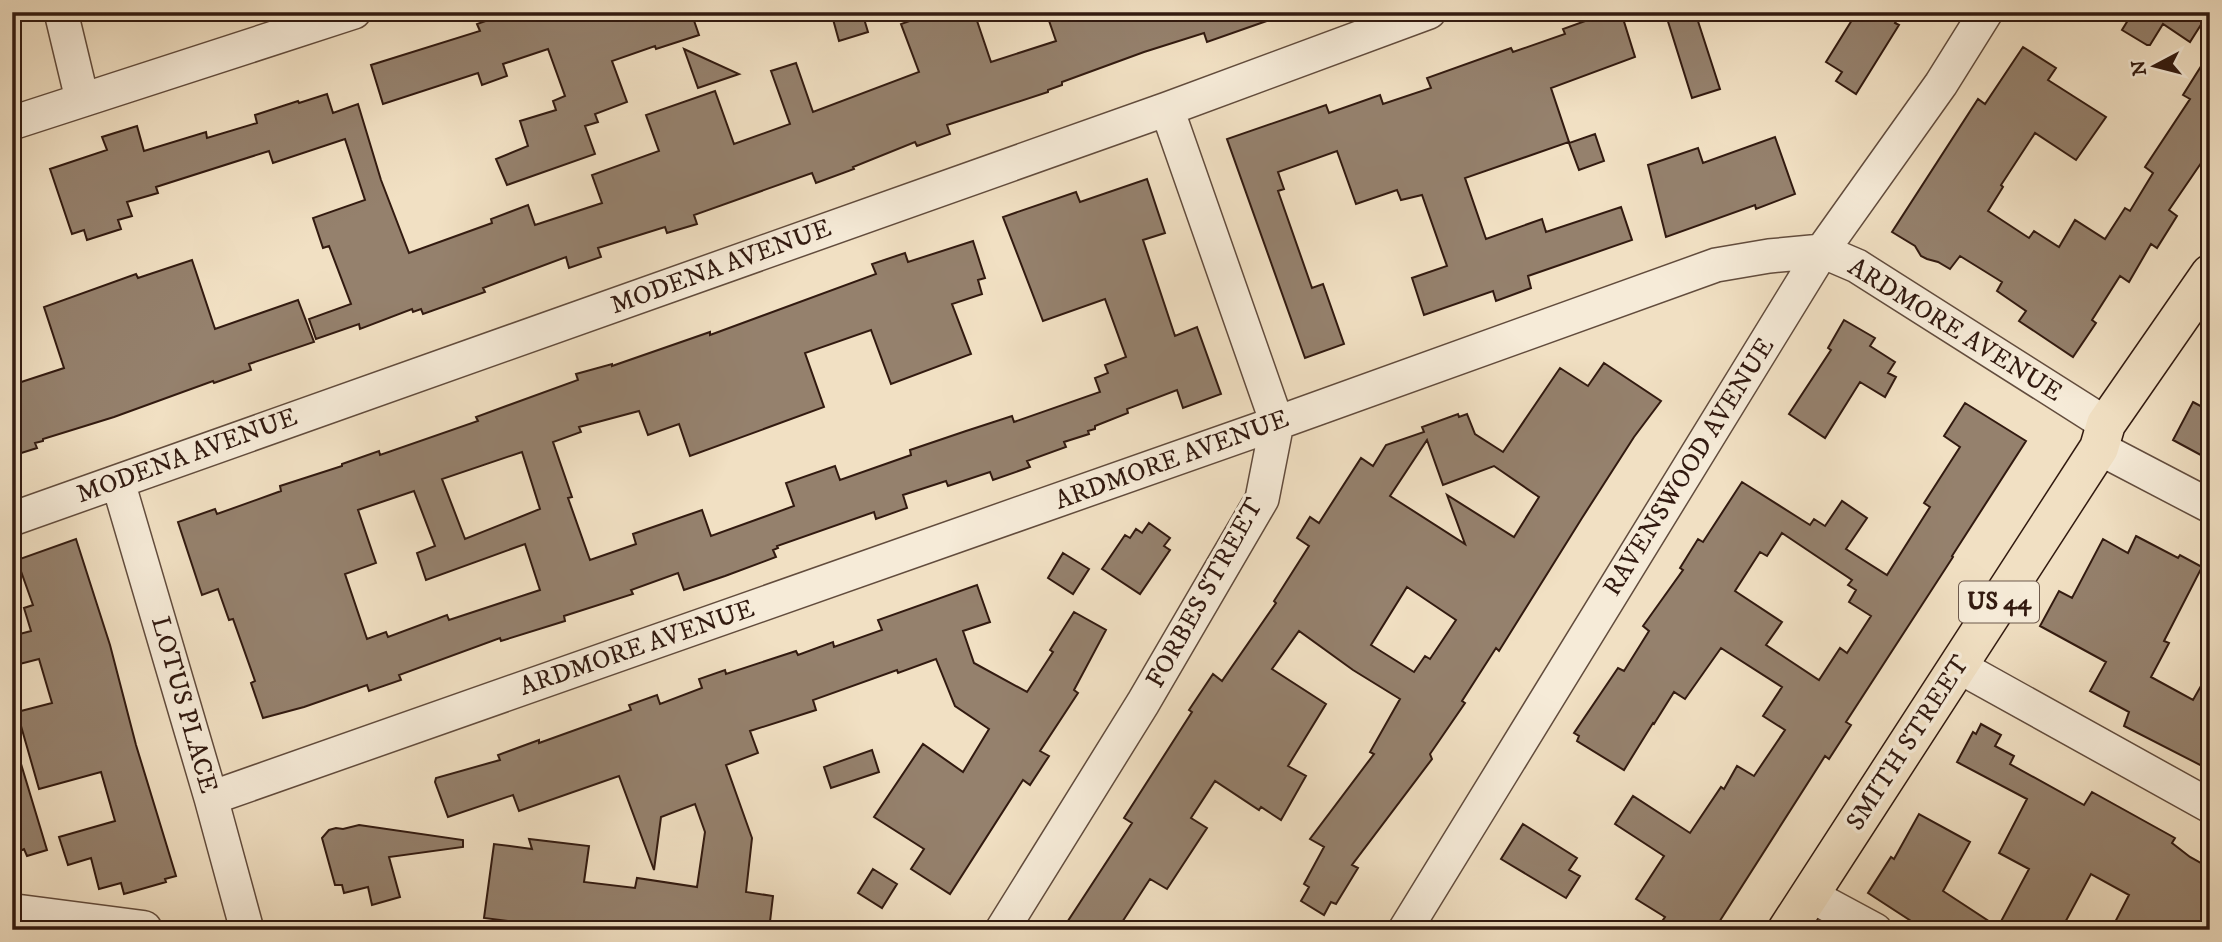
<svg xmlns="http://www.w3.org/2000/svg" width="2222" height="942" font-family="'IM FELL DW Pica',serif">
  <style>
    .building { fill: #95816d; stroke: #321a10; stroke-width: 2; fill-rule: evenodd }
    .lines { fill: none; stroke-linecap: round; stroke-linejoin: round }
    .minor-casing { stroke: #624c3d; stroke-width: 36 }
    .tertiary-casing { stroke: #624c3d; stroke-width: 41 }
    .primary-casing { stroke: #321a10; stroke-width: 41 }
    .minor { stroke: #f6ebd8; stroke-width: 33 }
    .tertiary { stroke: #f6ebd8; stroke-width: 38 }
    .primary { stroke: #f1e0c3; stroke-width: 38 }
    .labels { text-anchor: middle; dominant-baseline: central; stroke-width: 7; stroke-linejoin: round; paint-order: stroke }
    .shield { fill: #f6ebd8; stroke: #6d594c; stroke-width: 2 }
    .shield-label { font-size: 24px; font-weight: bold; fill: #321a10 }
    .street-label { font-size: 26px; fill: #321a10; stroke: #f6ebd8 }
  </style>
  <rect width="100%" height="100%" fill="#f1e0c3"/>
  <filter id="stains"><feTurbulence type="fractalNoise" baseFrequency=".00286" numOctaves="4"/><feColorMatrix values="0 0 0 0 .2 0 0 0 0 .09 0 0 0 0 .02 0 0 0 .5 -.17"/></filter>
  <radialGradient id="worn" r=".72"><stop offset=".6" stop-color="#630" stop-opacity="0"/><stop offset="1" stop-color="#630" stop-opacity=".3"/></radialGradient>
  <path class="building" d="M511,12H691L699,35L656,49L655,46L612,61L627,102L595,114L598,122L585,126L595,154L507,185L496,159L528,146L520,121L556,110L553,101L565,96L548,49L503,64L507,76L482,85L478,73L383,104L371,65L480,31L477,24Z
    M831,12H862L868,32L839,41Z
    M935,12H974L991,62L1056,41L1046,12H1280L1281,16L1207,42L1204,33L1144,52L1062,82V85L1048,90V92L947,125L950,134L917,146L915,142L853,167L854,169L816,183L812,173L694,215L697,224L667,233L665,227L598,248L601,257L569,268L566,257L483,288L485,292L423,314L421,309L413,312L412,309L360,329L359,324L316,339L309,319L351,304L329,246L323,248L313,218L365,200L345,139L273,163L269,151L156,187L158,193L127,202L132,216L118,220L121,229L87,240L84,230L72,234L50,169L107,150L102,137L137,126L144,151L206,132L207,138L257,123L255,115L298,101L299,103L327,94L333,113L358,104L381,180L409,253L492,223L491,219L528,205L535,225L602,203L592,175L659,151L646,115L715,91L734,144L790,124L771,71L796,63L813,112L919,72L901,24Z
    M1610,12H1621L1635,57L1551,88L1569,142L1465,178L1486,239L1542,219L1546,232L1621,207L1632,240L1528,276L1531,288L1496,301L1493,291L1424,315L1412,278L1447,266L1422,195L1401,200L1397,190L1356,204L1337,151L1278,172L1284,189L1278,191L1312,288L1323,284L1344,344L1305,358L1227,139L1326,105L1329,113L1380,95L1383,104L1431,88L1427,78L1511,48L1513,52L1565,34L1563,29Z
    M1665,12H1695L1720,89L1692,98Z
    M1857,12H1901L1895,23L1899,25L1856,94L1836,81L1842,72L1826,62Z
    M2133,12H2209L2190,42L2163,24L2150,45H2147L2122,30Z
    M2023,47L2056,68L2048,80L2106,117L2076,160L2035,133L2001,185L2003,187L1988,211L2029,238L2034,231L2059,247L2075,220L2105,239L2125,208L2130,211L2153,173L2145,167L2190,99L2183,95L2210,52V150L2169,210L2177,216L2157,248L2151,244L2129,282L2120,276L2092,320L2096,323L2073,357L2019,321L2026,311L1997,291L2002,282L1960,256L1950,269L1938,262L1927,259L1921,256L1915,246L1892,232L1978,99L1985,104Z
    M684,49L739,74L698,88Z
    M1595,134L1604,161L1579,170L1569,143Z
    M1775,137L1795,194L1756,209L1755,205L1666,237L1648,165L1698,148L1703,163Z
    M1147,179L1165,233L1143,240L1175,336L1197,327L1221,394L1183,408L1177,390L1127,409L1128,413L1095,426V429L1088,431L1089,434L1064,442L1066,447L1027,461L1030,467L993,480L990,472L948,486L946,481L903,495L907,508L876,519L874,512L777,546L778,548L773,550L776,557L725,576L684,590L678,573L631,590L633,594L564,616L565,621L501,641L500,638L399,675L401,680L369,691L367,685L304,707L263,718L251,683L255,681L233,619L229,620L218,589L202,595L178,522L215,509L217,514L281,491L280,486L342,466V464L379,451L380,455L478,421L476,417L578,380L576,374L612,364V366L710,332V335L876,274L872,264L905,253L908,262L973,241L985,278L978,280L982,294L952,304L971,354L891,384L871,330L805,353L824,407L690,456L679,424L648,435L639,411L579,427L581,432L553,442L572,497L568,498L590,560L636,544L633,534L702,510L711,536L794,506L786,483L835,466L840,480L911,455L910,450L966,431L1012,416L1014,422L1100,392L1095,378L1108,373L1105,365L1126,357L1105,299L1043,321L1003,217L1076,192L1080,202ZM522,452L540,509L465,539L442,479ZM414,491L435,546L417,553L426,580L525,544L540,590L449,620L447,615L388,637L386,632L367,639L345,574L376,563L358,510Z
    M192,260L215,329L298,300L314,342L249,364L251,370L214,383L213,381L114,417L43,439V441L35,443L37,448L12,456V385L64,368L44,307L136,274L138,278Z
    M1844,320L1875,338L1870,346L1895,362L1888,373L1896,377L1885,397L1860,382L1825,438L1789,414L1831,350L1828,348Z
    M1604,363L1661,401L1634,437L1582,518L1499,651L1496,648L1462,701L1465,703L1430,754L1432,759L1352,865L1358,868L1336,904L1331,902L1324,915L1301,901L1309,887L1304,884L1324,847L1310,839L1374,754L1370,752L1400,699L1353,670L1299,631L1272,669L1326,704L1288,766L1306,776L1281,820L1261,807L1259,810L1215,781L1191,818L1207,828L1167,889L1150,879L1117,930H1062L1132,823L1124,818L1192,712L1189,710L1213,674L1222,681L1276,603L1274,601L1309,546L1297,538L1310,517L1319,523L1361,458L1373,466L1386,445L1424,432L1422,427L1458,414L1459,417L1467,414L1475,434L1503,452L1560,368L1588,386ZM1427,440L1443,485L1494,466L1539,497L1514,537L1447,495L1465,544L1390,496ZM1407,587L1456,620L1430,659L1425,656L1414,672L1371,645Z
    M2193,402L2210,411V460L2173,440Z
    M1965,403L2026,441L1952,556L1953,557L1846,722L1851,725L1829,759L1825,756L1714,930H1656L1665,917L1636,899L1664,856L1615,824L1633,796L1690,833L1721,787L1724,789L1737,766L1754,776L1785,730L1763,716L1782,687L1721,648L1685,699L1674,692L1654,724L1653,723L1624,770L1577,741L1579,736L1574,733L1618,668L1624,671L1649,631L1643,626L1683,570L1680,568L1698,539L1703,542L1742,482L1810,525L1814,519L1825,526L1842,501L1867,518L1846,549L1887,575L1930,507L1924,503L1960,447L1944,436ZM1782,533L1852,580L1848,585L1856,590L1849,602L1871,616L1847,653L1840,648L1819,680L1766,645L1782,622L1735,591L1760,552L1767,556Z
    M1149,523L1170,538L1164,546L1170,550L1140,594L1102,569L1125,535L1130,538L1136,529L1142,533Z
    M2136,536L2178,558L2180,555L2202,567L2164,641L2169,643L2151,677L2193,700L2210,670V770L2124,726L2129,712L2090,691L2106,662L2040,626L2059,591L2072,598L2103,539L2128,553Z
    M76,539L110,645L136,745L176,876L165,879L166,882L124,894L121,883L99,889L91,858L68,865L59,837L115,821L101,772L39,789L17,712L52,703L39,659L12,666V636L31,631L24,608L33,605L17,560Z
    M1063,553L1089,569L1073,594L1048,578Z
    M977,585L990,622L963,631L974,663L1027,692L1053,652L1050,650L1074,612L1106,630L1074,690L1078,693L1040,751L1049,756L1030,785L1023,780L950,894L911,869L924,849L874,817L923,744L963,772L989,729L955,706L936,659L898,673L897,670L813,700L816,710L750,731L758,753L726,765L752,838L746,892L773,896L769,930H539L523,928V923L484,918L494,844L532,849L529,839L589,846L584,882L635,888L637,878L697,887L705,832L695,804L661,817L654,870L619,776L519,811L513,795L448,817L435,782L436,778L500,760L498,755L539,740V743L631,710L629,705L657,695L660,704L702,688L699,679L725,670L726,674L796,651L798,655L833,642L834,647L882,630L878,620Z
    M1981,724L2001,735L1995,746L2014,756L2010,764L2084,805L2092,792L2175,838L2172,843L2190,857L2210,868V930H2111L2129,895L2091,874L2061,930H1925L1868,893L1891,857L1894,859L1919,814L1970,842L1943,891L1998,927L2029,869L1999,853L2027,799L1957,762L1973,732L1976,734Z
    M872,750L879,772L831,788L824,767Z
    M18,754L47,850L27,856L24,849L20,851L18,846L12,848V755Z
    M1523,824L1577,858L1569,870L1580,876L1566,898L1501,859Z
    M359,825L463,840V847L389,857L400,897L372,905L368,887L344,893L342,885H335L322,838L329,830L336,828L343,829Z
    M873,869L897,884L882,908L858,893Z"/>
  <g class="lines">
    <g class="minor-casing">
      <path id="minor" d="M61,12L82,99
        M12,123L354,12
        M2099,448L2210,506
        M118,482L211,798L247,930
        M12,519L1167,109L1429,12
        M1958,666L2210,806
        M211,798L1277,423L1716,265L1769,256L1822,251L1857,266L2106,424
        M1810,895L1875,930
        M1002,930L1143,703L1262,499L1277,423L1167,109
        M1405,930L1822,251L1941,84L1986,12"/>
    </g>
    <g class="tertiary-casing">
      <path id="tertiary" d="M12,913L143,930"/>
    </g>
    <g class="primary-casing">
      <path id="primary" d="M1787,930L2099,448L2106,424L2210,274"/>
    </g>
    <use href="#minor" class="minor"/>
    <use href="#tertiary" class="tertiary"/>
    <use href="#primary" class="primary"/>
  </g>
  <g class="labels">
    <rect class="shield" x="1959" y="581.5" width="80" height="41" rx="5"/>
    <g class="shield-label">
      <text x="1999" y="602">US 44</text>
    </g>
    <g class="street-label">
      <text transform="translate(721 267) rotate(-20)">MODENA AVENUE</text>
      <text transform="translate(1955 330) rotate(32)">ARDMORE AVENUE</text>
      <text transform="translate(187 456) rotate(-20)">MODENA AVENUE</text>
      <text transform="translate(1172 460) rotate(-20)">ARDMORE AVENUE</text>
      <text transform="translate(1689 467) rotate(-58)">RAVENSWOOD AVENUE</text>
      <text transform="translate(1205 593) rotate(-61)">FORBES STREET</text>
      <text transform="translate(637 648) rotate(-19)">ARDMORE AVENUE</text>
      <text transform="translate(184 705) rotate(74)">LOTUS PLACE</text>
      <text transform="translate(1908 743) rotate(-57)">SMITH STREET</text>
    </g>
  </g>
  <rect width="2222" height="942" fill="none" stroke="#f1e0c3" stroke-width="42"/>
  <rect x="14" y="14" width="2194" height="914" fill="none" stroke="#321a10" stroke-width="3.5"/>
  <rect x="21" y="21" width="2180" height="900" fill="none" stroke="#321a10" stroke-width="2"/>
  <g transform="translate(2155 66) rotate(263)" stroke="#f6ebd8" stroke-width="5" paint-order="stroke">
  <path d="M0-5L12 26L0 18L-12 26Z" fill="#321a10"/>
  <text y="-10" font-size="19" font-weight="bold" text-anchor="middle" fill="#321a10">N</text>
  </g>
  <rect width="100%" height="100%" filter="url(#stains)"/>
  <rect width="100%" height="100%" fill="url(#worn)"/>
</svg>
